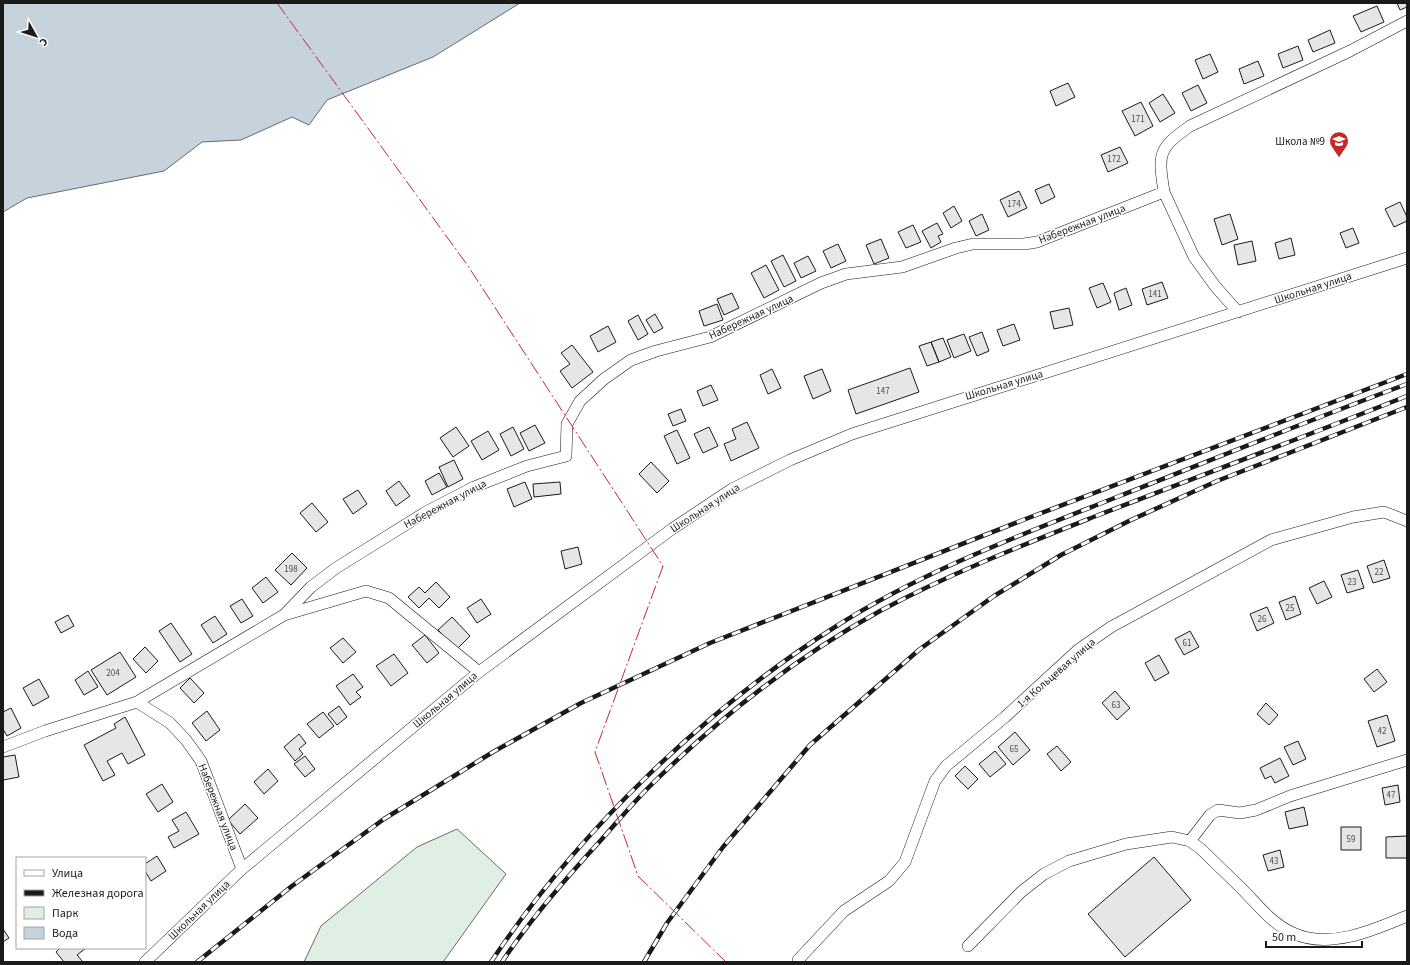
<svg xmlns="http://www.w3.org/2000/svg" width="1410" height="965" font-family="'Source Sans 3',sans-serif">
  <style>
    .green { fill: #e0efe3; stroke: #6a6a6a }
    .water { fill: #c6d2dc; stroke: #6a6a6a }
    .building { fill: #e6e6e6; stroke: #1a1a1a }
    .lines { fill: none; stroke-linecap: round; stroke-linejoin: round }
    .street-casing { stroke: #1a1a1a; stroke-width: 12 }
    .street { stroke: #fff; stroke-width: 11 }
    .rail-casing { stroke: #1a1a1a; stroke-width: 4.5 }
    .rail { stroke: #fff; stroke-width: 3; stroke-dasharray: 9; stroke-linecap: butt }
    .power { stroke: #c62828; stroke-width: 1; stroke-dasharray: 14 3 2 3; stroke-linecap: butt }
    .labels { text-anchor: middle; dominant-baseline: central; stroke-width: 3; stroke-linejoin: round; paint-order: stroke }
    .number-label { font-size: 9px; fill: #4d4d4d }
    .poi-label { font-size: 11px; fill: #1a1a1a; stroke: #fff; text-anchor: end }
    .street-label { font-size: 11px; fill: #1a1a1a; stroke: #fff }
  </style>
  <rect width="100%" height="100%" fill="#fff"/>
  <path class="green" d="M457,829L506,874L443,962H304L321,926L417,847Z"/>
  <path class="water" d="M3,3H520L433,57L327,100L309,125L292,117L241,140L202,142L164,171L27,198L3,212Z"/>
  <path class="building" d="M1397,3H1407V7L1400,10Z
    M1377,6L1384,22L1361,32L1353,16Z
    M1330,30L1335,43L1313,52L1308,40Z
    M1298,46L1303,60L1283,68L1278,54Z
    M1210,54L1218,72L1203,79L1195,60Z
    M1258,61L1264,76L1244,84L1239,69Z
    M1068,83L1075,97L1056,106L1050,91Z
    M1198,85L1207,103L1191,111L1182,93Z
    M1163,94L1175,113L1160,122L1149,103Z
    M1141,102L1153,126L1135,136L1122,111Z
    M1120,147L1128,163L1108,172L1101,155Z
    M1049,184L1055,197L1041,204L1035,190Z
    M1019,191L1027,208L1008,217L1000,200Z
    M1400,202L1407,217V221L1394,227L1385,209Z
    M954,206L962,221L951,228L943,213Z
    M982,214L989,230L976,236L969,221Z
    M1230,214L1238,239L1222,245L1214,219Z
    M937,223L943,234L938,236L941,242L931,248L922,231Z
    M913,225L921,242L906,248L898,232Z
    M1353,228L1359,243L1346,248L1340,233Z
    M1291,238L1295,255L1279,259L1275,243Z
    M881,239L889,258L874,264L866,245Z
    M1252,241L1256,261L1238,265L1234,245Z
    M838,244L846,261L831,268L823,251Z
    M783,255L796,281L784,287L771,261Z
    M808,256L816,271L801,278L794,263Z
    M766,265L779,290L764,298L751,273Z
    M1162,282L1168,298L1147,305L1142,289Z
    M1103,283L1111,302L1097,308L1089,288Z
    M1126,288L1132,305L1119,310L1114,293Z
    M732,293L739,308L724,315L717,299Z
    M717,304L723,320L704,326L699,311Z
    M1069,308L1073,325L1054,329L1050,312Z
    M655,314L663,328L654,333L646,320Z
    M638,315L648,334L638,340L628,321Z
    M1014,324L1020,340L1003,346L997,330Z
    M608,326L616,342L598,352L590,336Z
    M982,332L989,351L977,356L969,337Z
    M964,334L971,351L954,358L947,340Z
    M943,338L951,357L939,362L931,342Z
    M931,342L939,362L927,366L919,346Z
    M572,345L593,372L572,388L560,371L570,364L561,353Z
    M910,368L919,392L856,414L848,390Z
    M772,369L781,388L768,394L760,375Z
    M822,369L831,391L813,399L804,376Z
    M711,385L718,400L703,406L697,391Z
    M681,409L686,421L673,426L668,414Z
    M747,422L759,448L731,461L724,444L736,439L732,429Z
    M535,425L545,443L529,451L520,433Z
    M456,427L469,446L453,457L440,438Z
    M513,427L524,449L511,456L500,434Z
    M709,427L718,446L703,453L694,434Z
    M677,430L690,458L677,464L664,436Z
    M488,431L499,450L482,460L471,441Z
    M454,460L463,479L448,487L439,467Z
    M651,462L669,481L657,493L639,474Z
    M439,473L447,487L432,495L425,481Z
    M399,481L410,496L396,506L386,491Z
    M525,482L532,499L514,507L507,489Z
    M560,482L561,494L534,497L533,484Z
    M358,490L367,504L353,514L343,499Z
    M312,503L328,522L316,532L300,513Z
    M578,547L582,564L565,569L561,551Z
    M292,553L307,568L291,585L275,570Z
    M1384,560L1390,578L1373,583L1367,566Z
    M1358,570L1364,588L1347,593L1341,575Z
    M266,577L278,592L263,603L252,588Z
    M1324,581L1332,597L1317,604L1309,588Z
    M436,582L450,597L439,608L429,598L419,608L408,597L419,587L425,593Z
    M1295,596L1301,614L1286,620L1279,602Z
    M242,599L253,616L241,623L230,606Z
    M481,599L491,614L477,623L467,608Z
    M1267,607L1274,623L1257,631L1250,614Z
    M68,615L74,626L61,633L55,622Z
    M215,616L227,634L213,643L201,625Z
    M452,617L470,636L457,649L438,630Z
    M171,623L192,654L180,662L159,631Z
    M1190,631L1199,647L1184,655L1175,639Z
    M425,635L439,653L427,663L412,645Z
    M343,638L356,652L343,663L330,648Z
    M145,647L158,661L146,673L133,659Z
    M120,652L136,677L107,695L91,670Z
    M394,654L408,673L391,686L376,666Z
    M1159,655L1169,673L1155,681L1145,663Z
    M1377,669L1387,682L1374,692L1364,679Z
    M88,671L98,687L84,695L75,680Z
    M353,674L363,687L356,692L361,697L350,705L336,686Z
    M190,678L204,693L194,703L180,688Z
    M39,679L49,697L33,706L23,688Z
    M1115,691L1130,708L1117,720L1102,703Z
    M1266,703L1278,715L1269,725L1257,714Z
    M339,706L347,717L337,725L328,714Z
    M11,708L21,728L7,736L3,729V712Z
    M207,711L220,730L206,741L192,723Z
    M323,712L334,726L319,738L307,724Z
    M1387,715L1395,741L1377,747L1368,721Z
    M125,717L145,755L128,764L122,753L107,761L115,775L103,781L84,745L116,728L114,724Z
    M1015,732L1030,750L1013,765L998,747Z
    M299,734L306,743L299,749L303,754L295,761L284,747Z
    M1298,741L1306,759L1293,765L1284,747Z
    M1057,746L1071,762L1061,771L1047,754Z
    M995,751L1006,764L990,777L979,764Z
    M15,755L19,777L3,780V757Z
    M305,756L315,769L305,777L294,764Z
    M1280,758L1289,776L1275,783L1271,776L1265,779L1260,768Z
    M965,766L978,779L968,789L955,776Z
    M268,769L278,781L264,794L254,782Z
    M162,784L173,802L158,812L146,794Z
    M1398,785L1400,802L1385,805L1382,788Z
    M245,804L258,818L240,834L228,820Z
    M1304,807L1308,825L1289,829L1285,812Z
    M186,812L199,834L174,848L168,837L179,831L172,820Z
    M1341,827H1361V850H1341Z
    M1407,836V858H1386V837Z
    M1280,850L1284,867L1268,871L1263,855Z
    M157,856L166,871L151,881L145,871V864Z
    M1154,857L1191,900L1125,957L1088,914Z
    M3,929L9,938L3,942Z
    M60,948H86L77,955L83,962H64L56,952Z"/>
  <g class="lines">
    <g class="street-casing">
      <path id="street" d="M1164,192C1158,153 1158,149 1190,126L1350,51L1407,21
        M284,615L311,587L336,568L426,512L474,487L527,466L566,456L567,424L580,401L604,379L631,360L656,351L710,337L821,283L846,274L902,267L956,248L973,244H1024L1037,242L1164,192L1194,257L1215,286L1238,312
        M137,702L170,723L186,740L201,761L242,869
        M3,747L45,731L137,702L284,615L366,591L389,598L479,672
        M1190,841L1210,815L1218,810L1240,813L1256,810L1290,796L1407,760
        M968,946L1021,892L1044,874L1069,861L1126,844L1172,837L1190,841L1201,849C1215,863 1229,876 1242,889C1258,905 1272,924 1293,933C1329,950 1374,930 1407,916
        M798,960L844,911L889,881L905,862L935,781L946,766L1005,717L1078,650L1111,627L1271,540L1353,517L1384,512L1407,521
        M145,962L242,869L479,672L672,529L732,489L790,460L852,434L1407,258"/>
    </g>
    <use href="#street" class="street"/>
    <g class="rail-casing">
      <path id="rail" d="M197,962L292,886L384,819L493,752L581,703L710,643L1023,520L1407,374
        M491,962C577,833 704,710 835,627C922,571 1021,535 1117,497C1214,459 1310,420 1407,384
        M502,962C531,918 566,878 602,839C618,821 633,803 650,786C718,719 796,657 880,611C949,574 1023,545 1096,516C1199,476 1304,437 1407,396
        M644,962L667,923L723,847L810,745L920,649L994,596L1061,555L1131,520L1217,481L1407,407"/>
    </g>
    <use href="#rail" class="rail"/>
    <path class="power" d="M277,3L468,266L663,566L595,752L638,876L726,962"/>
  </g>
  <defs>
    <g id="school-pin" transform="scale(1)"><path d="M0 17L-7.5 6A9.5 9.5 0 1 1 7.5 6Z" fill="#c62828" stroke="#fff"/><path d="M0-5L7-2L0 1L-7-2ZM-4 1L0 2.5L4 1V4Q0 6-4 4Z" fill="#fff"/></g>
  </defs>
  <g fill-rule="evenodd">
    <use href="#school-pin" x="1339" y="141"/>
  </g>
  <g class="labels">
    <g class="number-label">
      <text x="1138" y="119">171</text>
      <text x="1114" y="159">172</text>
      <text x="1014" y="204">174</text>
      <text x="1155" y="294">141</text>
      <text x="883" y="391">147</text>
      <text x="291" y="569">198</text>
      <text x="1379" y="572">22</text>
      <text x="1352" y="582">23</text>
      <text x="1290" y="608">25</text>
      <text x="1262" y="619">26</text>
      <text x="1187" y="643">61</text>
      <text x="113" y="673">204</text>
      <text x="1116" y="705">63</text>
      <text x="1382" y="731">42</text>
      <text x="1014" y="749">65</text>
      <text x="1391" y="795">47</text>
      <text x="1351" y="839">59</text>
      <text x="1274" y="861">43</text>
    </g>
    <g class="poi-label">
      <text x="1325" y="141">Школа №9</text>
    </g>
    <g class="street-label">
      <text transform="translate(1082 224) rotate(-21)">Набережная улица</text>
      <text transform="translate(1313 288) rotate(-18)">Школьная улица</text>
      <text transform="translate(751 317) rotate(-25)">Набережная улица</text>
      <text transform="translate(1004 385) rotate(-17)">Школьная улица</text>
      <text transform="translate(445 504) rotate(-28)">Набережная улица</text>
      <text transform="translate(705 508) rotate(-33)">Школьная улица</text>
      <text transform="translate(1056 673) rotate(-41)">1-я Кольцевая улица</text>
      <text transform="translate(445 700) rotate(-40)">Школьная улица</text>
      <text transform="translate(218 807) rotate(69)">Набережная улица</text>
      <text transform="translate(199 910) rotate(-44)">Школьная улица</text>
    </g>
  </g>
  <rect width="1410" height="965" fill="none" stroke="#1a1a1a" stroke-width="8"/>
  <rect x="16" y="857" width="130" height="92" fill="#ffffff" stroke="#a3a3a3"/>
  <rect x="24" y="870" width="20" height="6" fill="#ffffff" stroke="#a3a3a3"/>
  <text x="52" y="877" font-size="12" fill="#1a1a1a">Улица</text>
  <rect x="24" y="890" width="20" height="6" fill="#1a1a1a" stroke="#a3a3a3"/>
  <text x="52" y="897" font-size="12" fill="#1a1a1a">Железная дорога</text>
  <rect x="24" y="907" width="20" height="12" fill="#e0efe3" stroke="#a3a3a3"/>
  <text x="52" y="917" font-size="12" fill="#1a1a1a">Парк</text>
  <rect x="24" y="927" width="20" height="12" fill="#c6d2dc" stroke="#a3a3a3"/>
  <text x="52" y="937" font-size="12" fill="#1a1a1a">Вода</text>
  <g transform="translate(36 36) rotate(129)" stroke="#ffffff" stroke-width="3" paint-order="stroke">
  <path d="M0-3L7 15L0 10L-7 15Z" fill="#1a1a1a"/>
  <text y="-6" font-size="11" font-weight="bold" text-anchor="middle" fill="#1a1a1a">С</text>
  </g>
  <path d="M1266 941v6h96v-6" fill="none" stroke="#1a1a1a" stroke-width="2"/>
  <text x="1272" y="941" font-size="12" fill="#1a1a1a" stroke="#ffffff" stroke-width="3" paint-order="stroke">50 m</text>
</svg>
